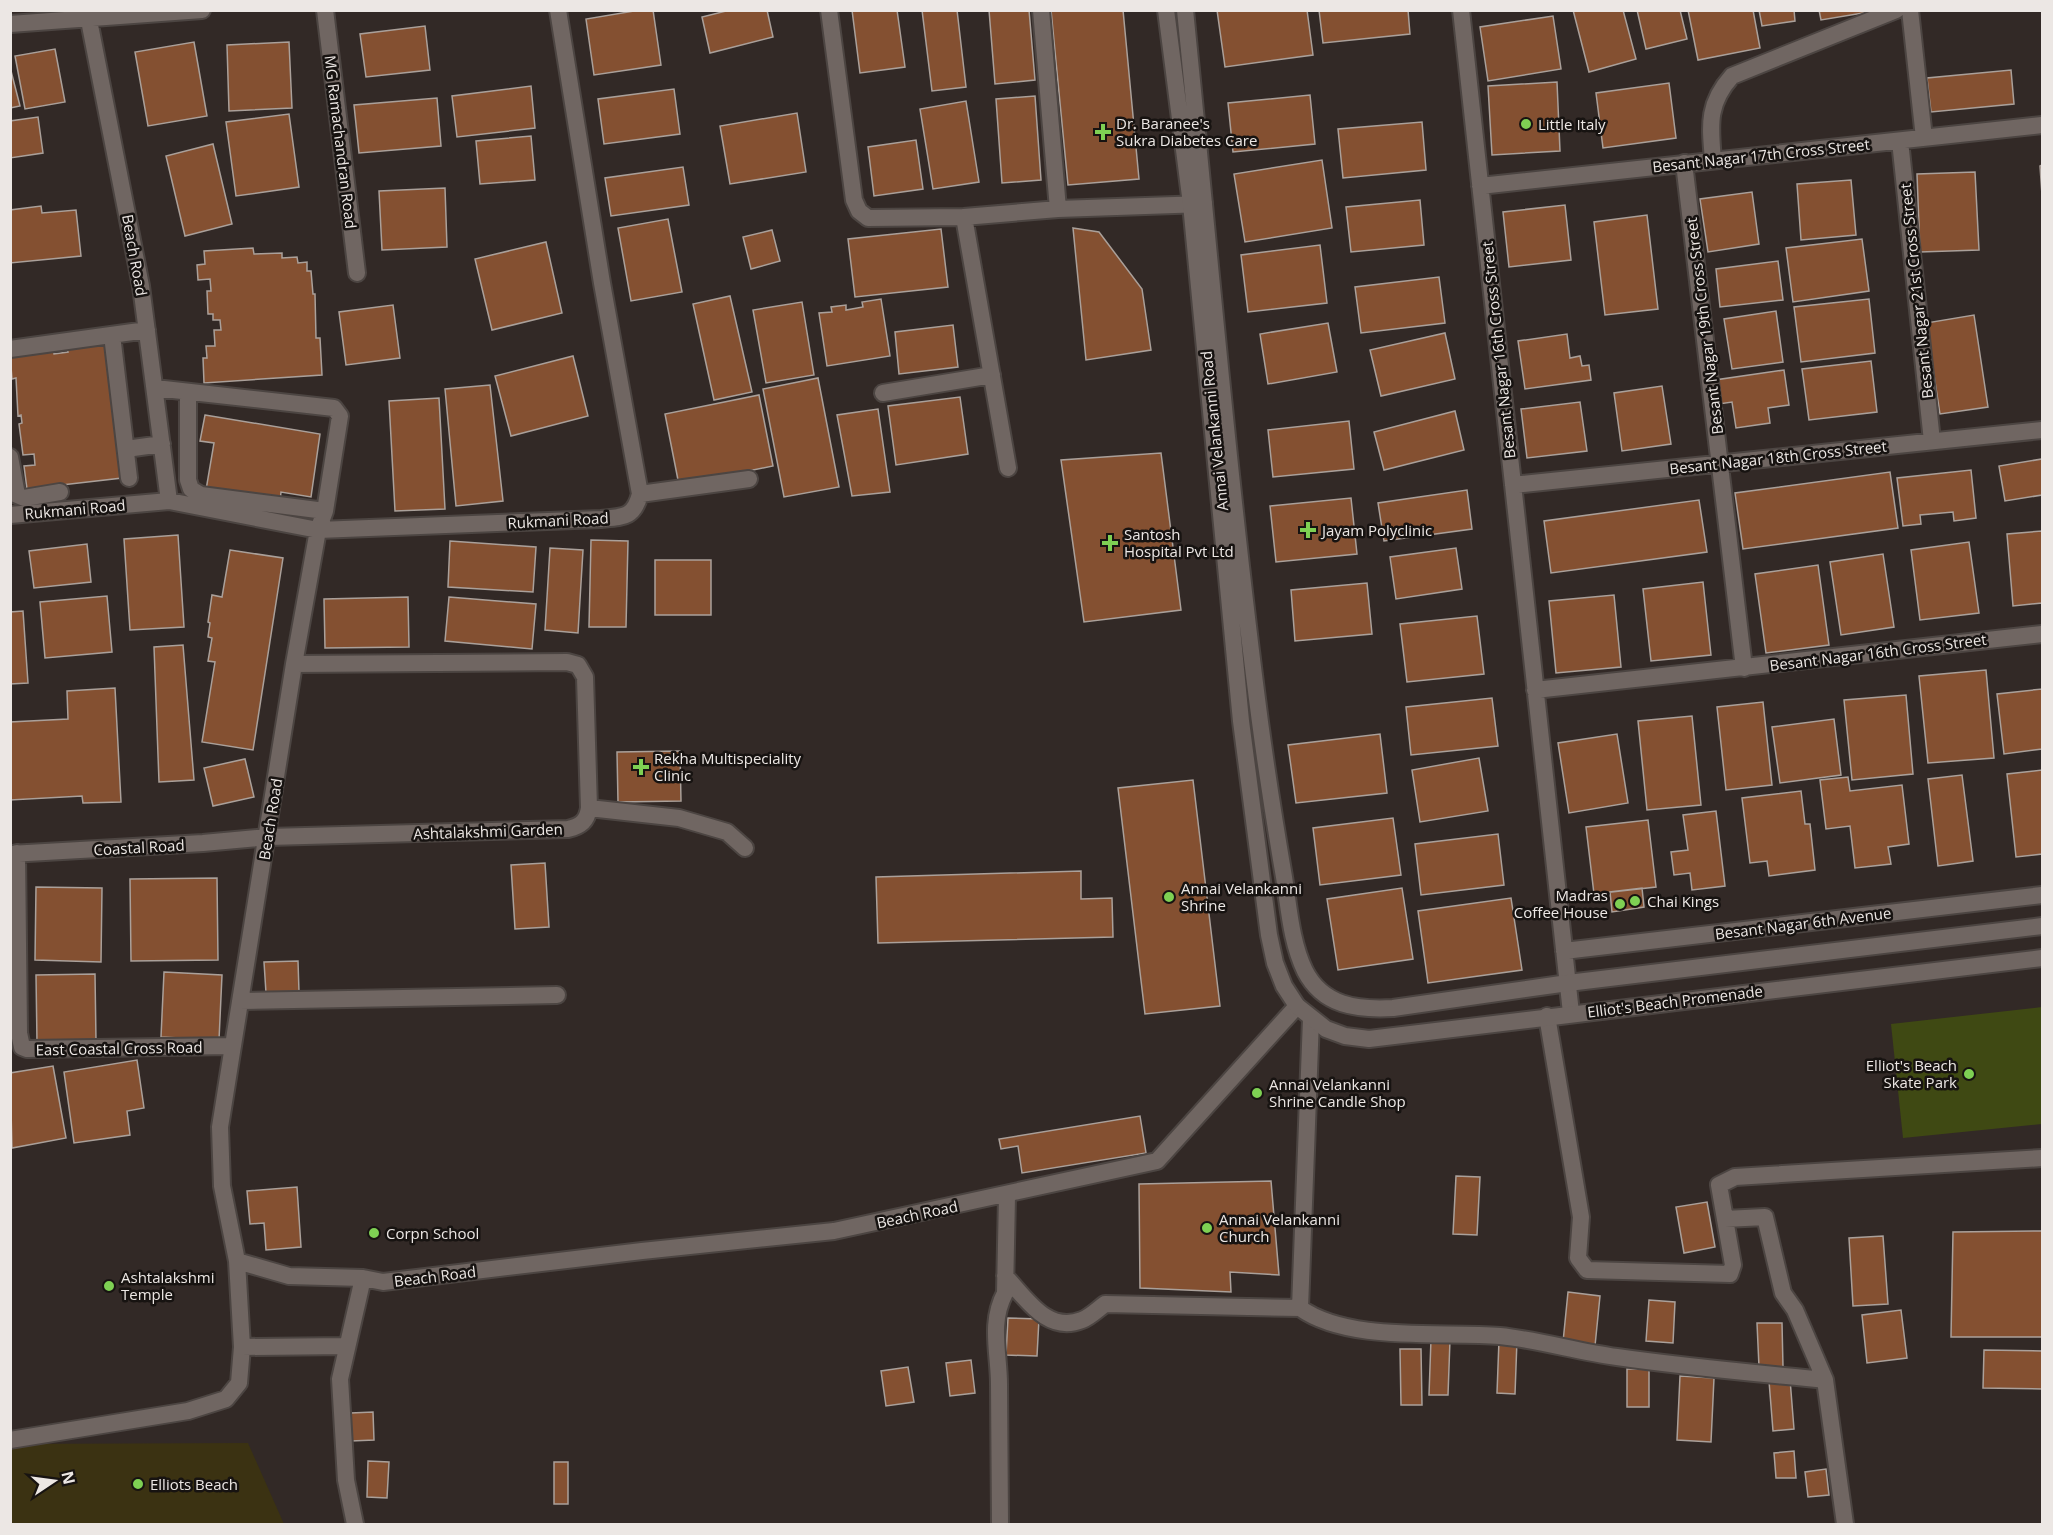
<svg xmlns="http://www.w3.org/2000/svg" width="2053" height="1535" font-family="'Open Sans',sans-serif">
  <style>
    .green { fill: #3f4913 }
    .sand { fill: #3b3212 }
    .building { fill: #845031; stroke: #aaa09a; stroke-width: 1.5 }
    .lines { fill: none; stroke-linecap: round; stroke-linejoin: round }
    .minor-casing { stroke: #4c4542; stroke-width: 20 }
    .tertiary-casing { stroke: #4c4542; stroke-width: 20 }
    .minor { stroke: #706662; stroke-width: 16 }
    .tertiary { stroke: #706662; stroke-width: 16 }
    .poi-dot { fill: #7ed053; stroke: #171311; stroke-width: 2 }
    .labels { text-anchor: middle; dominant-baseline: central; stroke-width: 5; stroke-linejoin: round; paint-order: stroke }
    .poi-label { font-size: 15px; fill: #ece7e4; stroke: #171311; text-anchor: start }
    .street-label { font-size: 15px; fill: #ece7e4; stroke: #171311 }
  </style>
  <rect width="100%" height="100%" fill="#322926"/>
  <path class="green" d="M2042,1007V1124L1903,1138L1891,1024Z"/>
  <path class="sand" d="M248,1443L284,1524H11L10,1444Z"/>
  <path class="building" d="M640,10H653L661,65L594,75L586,19Z
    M730,10H767L773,37L710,53L702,17Z
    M852,10H897L905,67L860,73Z
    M922,10H957L966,87L932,91Z
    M989,10H1029L1035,80L995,84Z
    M1051,10H1123L1139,179L1068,185Z
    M1217,10H1307L1313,55L1225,67Z
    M1319,10H1408L1410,34L1323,43Z
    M1573,10H1623L1636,59L1589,72Z
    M1637,10H1680L1687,39L1646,49Z
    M1688,10H1753L1760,48L1698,60Z
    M1759,10H1794L1795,21L1762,26Z
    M1819,10H1881L1821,20Z
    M1553,16L1561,69L1488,81L1480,27Z
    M425,26L430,70L366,77L360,34Z
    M194,42L207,116L148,126L135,52Z
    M289,42L292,108L229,111L227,45Z
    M55,49L65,102L25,109L15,56Z
    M10,67L20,106L10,108Z
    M2011,70L2014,104L1931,112L1927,78Z
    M1557,82L1560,151L1492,155L1488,86Z
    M1669,83L1676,138L1603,148L1596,93Z
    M531,86L535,128L457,137L452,96Z
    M674,89L680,134L604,144L598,99Z
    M1310,95L1315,144L1233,152L1228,103Z
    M1035,96L1041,180L1002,183L996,99Z
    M437,98L441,146L359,153L354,105Z
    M966,101L979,182L933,189L920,109Z
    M797,113L806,172L730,184L720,126Z
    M289,114L299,187L236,196L226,122Z
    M38,117L43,153L10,158V121Z
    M1422,122L1426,170L1343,178L1338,129Z
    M531,136L535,180L480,184L476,141Z
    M916,140L923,189L874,196L868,147Z
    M213,144L232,224L185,236L166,156Z
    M1322,160L1332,228L1245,242L1234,174Z
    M2042,165V195L2040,166Z
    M683,167L689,205L611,216L605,178Z
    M1975,172L1979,250L1920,252L1917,174Z
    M1851,180L1856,235L1801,240L1797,184Z
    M445,188L447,247L382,250L379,191Z
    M1752,192L1759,244L1708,252L1700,199Z
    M1420,200L1424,245L1351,252L1346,207Z
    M1565,205L1571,260L1509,267L1503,212Z
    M41,206L42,213L76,210L81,256L10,263V210Z
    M1647,215L1658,309L1605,315L1594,222Z
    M668,219L682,292L631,301L618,228Z
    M1073,228L1099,232L1142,289L1151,350L1086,360Z
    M941,229L948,287L855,297L848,239Z
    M772,230L780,261L751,269L743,237Z
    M1862,239L1869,291L1793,302L1786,248Z
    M546,242L562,313L492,330L475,259Z
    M1320,245L1327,303L1248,312L1241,255Z
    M253,248L254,254L282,253V258L297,257L298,263L307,262V271H311L313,294H315L316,338H320L322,375L204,383L203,358H207L206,346H215L214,330H221L220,320H213V314H208L207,291H211L210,279L198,280L197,265L205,264L204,251Z
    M1778,261L1783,300L1720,307L1716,269Z
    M1439,277L1445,323L1361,333L1355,287Z
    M730,296L752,392L714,400L693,304Z
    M881,299L890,356L827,366L819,313L832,312L831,307L846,305V310L863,307L862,302Z
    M1869,299L1875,353L1801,362L1794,307Z
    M802,302L814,375L766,383L753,310Z
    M393,305L400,358L346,365L339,312Z
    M1776,311L1783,362L1732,369L1724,319Z
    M1974,315L1988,407L1940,414L1926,323Z
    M1328,323L1337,372L1268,384L1260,334Z
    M953,325L958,367L899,374L895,332Z
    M1445,333L1455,379L1381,396L1370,350Z
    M1567,334L1570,358L1580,356L1582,366L1589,365L1591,380L1525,389L1518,341Z
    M110,342L122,478L27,489L24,466L35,465L34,454L23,455L19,424L22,423L21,415L18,416L16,378L12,379L10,354H39V351L53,349L54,354L68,352L67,347Z
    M573,356L588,416L511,436L495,376Z
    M1871,361L1877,412L1809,420L1802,369Z
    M1784,370L1789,405L1768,408L1770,423L1736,428L1732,402L1719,404L1715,380Z
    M818,378L839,487L784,497L763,389Z
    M490,385L503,501L456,506L445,389Z
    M1662,386L1671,444L1622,451L1614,393Z
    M759,395L773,466L679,485L665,414Z
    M960,397L968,454L896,465L888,406Z
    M439,398L445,509L395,511L389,401Z
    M1580,402L1587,451L1527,458L1521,409Z
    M878,409L890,492L852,496L837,415Z
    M1455,411L1464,450L1384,470L1374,432Z
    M205,415L320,434L311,497L281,492L280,502L206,490L214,443L200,441Z
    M1349,421L1354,469L1273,477L1268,430Z
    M1161,453L1181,610L1084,622L1061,460Z
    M2042,459V495L2005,501L1999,466Z
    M1971,470L1976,518L1954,521L1953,512L1920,515L1921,524L1903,526L1897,478Z
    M1890,472L1898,528L1743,549L1735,493Z
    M1467,490L1472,529L1384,541L1378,503Z
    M1351,498L1357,554L1276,562L1270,506Z
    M1699,500L1707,552L1551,573L1544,521Z
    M2042,531V603L2013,606L2007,534Z
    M178,535L184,627L130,630L124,539Z
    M591,540L628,541L626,627H589Z
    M450,541L536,547L533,592L448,587Z
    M1969,542L1979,613L1920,620L1911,550Z
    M87,544L91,582L34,588L29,551Z
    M550,548L583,550L578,633L545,630Z
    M1456,548L1462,589L1396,599L1390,557Z
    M230,550L283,558L253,750L202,742L215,662L208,661L212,638L208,637L210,623L208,622L212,595L222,597Z
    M1883,554L1894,627L1841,635L1830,562Z
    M655,560H711V615H655Z
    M1818,565L1829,645L1766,653L1755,574Z
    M1703,582L1711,655L1651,661L1643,589Z
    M1367,583L1372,634L1295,641L1291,590Z
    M1614,595L1621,667L1556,673L1549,601Z
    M107,596L112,652L45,658L40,602Z
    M408,597L409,647L325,648L324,599Z
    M449,597L536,604L532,649L445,641Z
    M23,611L28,683L10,684V612Z
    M1477,616L1484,674L1407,682L1400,624Z
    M183,645L194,780L159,782L154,647Z
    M1986,670L1994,758L1928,763L1919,676Z
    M115,688L121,802L83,803L82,796L10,800V722L68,719L67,691Z
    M2042,689V749L2004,754L1997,694Z
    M1906,695L1913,774L1852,780L1844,700Z
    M1492,698L1498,746L1411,755L1406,707Z
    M1763,702L1772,785L1726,790L1717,707Z
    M1692,716L1701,805L1647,810L1638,721Z
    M1834,719L1841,775L1780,783L1772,727Z
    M1380,734L1387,793L1296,803L1288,745Z
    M1617,734L1628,803L1569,813L1558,743Z
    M680,751L681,801L618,802L617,752Z
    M1479,758L1488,811L1420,822L1412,770Z
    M245,759L254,797L213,806L204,768Z
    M2042,770V854L2016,857L2007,774Z
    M1962,775L1973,861L1938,866L1928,779Z
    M1848,777L1850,791L1902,785L1909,844L1888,847L1891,864L1855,868L1850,826L1826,829L1820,780Z
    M1193,780L1220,1006L1145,1014L1118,788Z
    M1801,791L1805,824H1810L1815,870L1769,876L1767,861L1750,863L1742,798Z
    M1716,811L1725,886L1692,890L1690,873L1674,875L1671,852L1688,850L1683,815Z
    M1393,818L1401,875L1320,885L1313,828Z
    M1648,820L1656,887L1594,894L1586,827Z
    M1498,834L1504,885L1421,895L1415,844Z
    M545,863L549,927L515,929L511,865Z
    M1081,871V899L1112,898L1113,937L878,943L876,877Z
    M217,878L218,960L131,961L130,879Z
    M36,887L102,888L101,962L35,960Z
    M1402,888L1413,959L1338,970L1327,899Z
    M1642,888L1644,907L1612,912L1610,892Z
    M1511,898L1522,970L1428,983L1418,911Z
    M298,961L299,992L266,993L264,962Z
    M164,972L222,975L219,1040L161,1037Z
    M95,974L96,1041L37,1042L36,975Z
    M137,1060L144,1108L127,1111L130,1135L74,1143L64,1072Z
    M53,1066L66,1138L12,1148L10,1073Z
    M1140,1116L1146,1153L1022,1173L1018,1146L1001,1149L999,1139Z
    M1456,1176L1480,1177L1477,1235L1453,1234Z
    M1271,1181L1279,1275L1230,1272L1231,1292L1140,1288L1139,1184Z
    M297,1187L301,1247L266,1250L264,1223L250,1224L247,1191Z
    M1707,1202L1715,1247L1684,1253L1676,1207Z
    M2042,1231V1337H1951L1953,1232Z
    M1883,1236L1888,1304L1853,1306L1849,1238Z
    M1568,1292L1600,1296L1595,1346L1563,1342Z
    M1649,1300L1675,1302L1673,1343L1646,1341Z
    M1901,1310L1907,1358L1867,1363L1862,1315Z
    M1008,1318L1039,1319L1037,1356L1006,1355Z
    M1757,1323H1782L1783,1367H1759Z
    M1431,1339L1450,1340L1448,1395H1429Z
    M1499,1340H1517L1515,1394L1497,1393Z
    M1400,1349H1421L1422,1405H1401Z
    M1984,1350L2042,1351V1389L1983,1388Z
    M971,1360L975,1393L950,1396L946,1363Z
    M908,1367L914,1402L886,1406L881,1371Z
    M1627,1369H1649V1407H1627Z
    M1680,1376L1714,1378L1711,1442L1677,1440Z
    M1790,1379L1794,1429L1773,1431L1769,1381Z
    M373,1412L374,1440L351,1441V1413Z
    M1794,1451L1796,1478H1776L1774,1453Z
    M368,1461L389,1462L387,1498L367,1497Z
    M554,1462H568V1504H554Z
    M1826,1469L1829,1495L1808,1497L1805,1472Z"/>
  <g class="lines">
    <g class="minor-casing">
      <path id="minor" d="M87,10L141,286L169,501
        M325,10L357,273
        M829,10L854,200L859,211L868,218L964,217L1058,209L1204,204
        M1041,10L1058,209
        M1461,10L1571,1013
        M1910,10L1924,138
        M10,24L202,10
        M1900,141L1932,441
        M1713,160C1710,125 1707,104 1732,76L1896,10
        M1684,163L1744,668
        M1480,186L2042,125
        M964,217L1008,468
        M112,335L129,478
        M10,349L147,330
        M155,388L334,408L340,416L325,511L318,530L294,664L220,1127L222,1186L237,1261L289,1276L363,1278L383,1282L642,1251L834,1231L1157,1161L1297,1006
        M188,392V480L191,489L201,495L325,511
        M883,393L992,375
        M126,449L162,444
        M10,457L17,495L24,498L60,492
        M1513,485L2042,430
        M640,494L749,479
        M10,515L169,501L318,530L601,519C623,517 634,518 640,494L602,283L558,10
        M1535,690L2042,634
        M589,808L679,818L727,832L745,848
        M17,853L19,1033L22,1047L27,1049L231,1046
        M10,854L203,843L268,837L568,829C581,826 587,821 589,808L585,677L578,665L567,662L294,664
        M1564,951L2042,895
        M240,1001L557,995
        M1547,1016L1581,1217L1578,1258L1587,1270L1730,1274L1733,1265L1719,1185L1735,1177L2042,1158
        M1725,1219L1765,1217L1783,1293L1795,1310L1825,1380
        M1005,1276C1026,1298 1047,1334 1082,1320C1090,1317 1098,1309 1105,1304L1300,1308C1349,1343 1442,1331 1500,1336C1540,1340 1578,1352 1617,1357C1686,1367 1756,1373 1825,1380L1845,1524
        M1300,1308L1311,1019
        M242,1347L347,1346
        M10,1440L188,1411L226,1399L239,1383L242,1347L237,1261
        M355,1524L346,1480L340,1379L363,1278
        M1000,1524C1000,1478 999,1431 999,1384C999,1353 989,1323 1005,1293L1007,1196"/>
    </g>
    <g class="tertiary-casing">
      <path id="tertiary" d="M1166,10L1191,204L1241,721L1269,935L1275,963L1284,986L1297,1006L1326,1029L1345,1036L1369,1039L2042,958
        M1185,10C1209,248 1229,486 1260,722C1267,774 1275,825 1284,877C1289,908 1291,942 1305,971C1323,1006 1357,1010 1393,1008L1568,983L2042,926"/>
    </g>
    <use href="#minor" class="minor"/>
    <use href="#tertiary" class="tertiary"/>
  </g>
  <g class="poi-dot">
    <circle cx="1526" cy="124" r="6"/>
    <path d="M1100 123h6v6h6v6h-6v6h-6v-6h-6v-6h6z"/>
    <path d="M1305 521h6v6h6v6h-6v6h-6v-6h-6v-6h6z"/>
    <path d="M1107 534h6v6h6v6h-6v6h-6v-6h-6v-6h6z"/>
    <path d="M638 758h6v6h6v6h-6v6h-6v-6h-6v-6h6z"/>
    <circle cx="1169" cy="897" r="6"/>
    <circle cx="1635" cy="901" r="6"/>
    <circle cx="1620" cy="904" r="6"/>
    <circle cx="1969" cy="1074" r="6"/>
    <circle cx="1257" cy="1093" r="6"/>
    <circle cx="1207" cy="1228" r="6"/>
    <circle cx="374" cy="1233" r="6"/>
    <circle cx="109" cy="1286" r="6"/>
    <circle cx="138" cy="1484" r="6"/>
  </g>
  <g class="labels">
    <g class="poi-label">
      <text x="1116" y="123">Dr. Baranee's<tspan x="1116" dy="17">Sukra Diabetes Care</tspan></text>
      <text x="1538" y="124">Little Italy</text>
      <text x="1322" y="530">Jayam Polyclinic</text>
      <text x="1124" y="534">Santosh<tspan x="1124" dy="17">Hospital Pvt Ltd</tspan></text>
      <text x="654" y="758">Rekha Multispeciality<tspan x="654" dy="17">Clinic</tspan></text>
      <text x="1181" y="888">Annai Velankanni<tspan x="1181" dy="17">Shrine</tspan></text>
      <text x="1608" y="895" text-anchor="end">Madras<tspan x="1608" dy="17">Coffee House</tspan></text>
      <text x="1647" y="901">Chai Kings</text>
      <text x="1957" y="1065" text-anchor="end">Elliot's Beach<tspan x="1957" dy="17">Skate Park</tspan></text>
      <text x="1269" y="1084">Annai Velankanni<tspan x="1269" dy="17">Shrine Candle Shop</tspan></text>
      <text x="1219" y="1219">Annai Velankanni<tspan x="1219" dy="17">Church</tspan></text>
      <text x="386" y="1233">Corpn School</text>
      <text x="121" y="1277">Ashtalakshmi<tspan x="121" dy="17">Temple</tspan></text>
      <text x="150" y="1484">Elliots Beach</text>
    </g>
    <g class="street-label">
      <text transform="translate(341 142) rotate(83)">MG Ramachandran Road</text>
      <text transform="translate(1761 155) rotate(-6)">Besant Nagar 17th Cross Street</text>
      <text transform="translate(135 255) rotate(80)">Beach Road</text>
      <text transform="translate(1916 291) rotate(-96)">Besant Nagar 21st Cross Street</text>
      <text transform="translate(1704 326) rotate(-97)">Besant Nagar 19th Cross Street</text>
      <text transform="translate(1498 350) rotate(-96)">Besant Nagar 16th Cross Street</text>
      <text transform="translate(1214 431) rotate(-96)">Annai Velankanni Road</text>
      <text transform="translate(1778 457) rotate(-6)">Besant Nagar 18th Cross Street</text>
      <text transform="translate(75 509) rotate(-5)">Rukmani Road</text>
      <text transform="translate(558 520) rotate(-3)">Rukmani Road</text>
      <text transform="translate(1878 652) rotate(-7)">Besant Nagar 16th Cross Street</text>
      <text transform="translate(270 819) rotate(-81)">Beach Road</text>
      <text transform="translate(488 831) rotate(-2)">Ashtalakshmi Garden</text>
      <text transform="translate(139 847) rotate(-3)">Coastal Road</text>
      <text transform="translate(1803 923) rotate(-7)">Besant Nagar 6th Avenue</text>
      <text transform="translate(1675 1001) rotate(-7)">Elliot's Beach Promenade</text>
      <text transform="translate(119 1048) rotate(-1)">East Coastal Cross Road</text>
      <text transform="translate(917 1214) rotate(-12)">Beach Road</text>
      <text transform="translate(435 1276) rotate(-7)">Beach Road</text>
    </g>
  </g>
  <rect width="2053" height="1535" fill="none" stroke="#ece7e4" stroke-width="24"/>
  <g transform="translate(54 1481) rotate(77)" stroke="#171311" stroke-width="4.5" paint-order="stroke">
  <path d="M0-4.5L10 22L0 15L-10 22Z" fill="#ece7e4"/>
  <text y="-9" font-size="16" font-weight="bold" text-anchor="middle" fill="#ece7e4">N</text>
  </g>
</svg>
